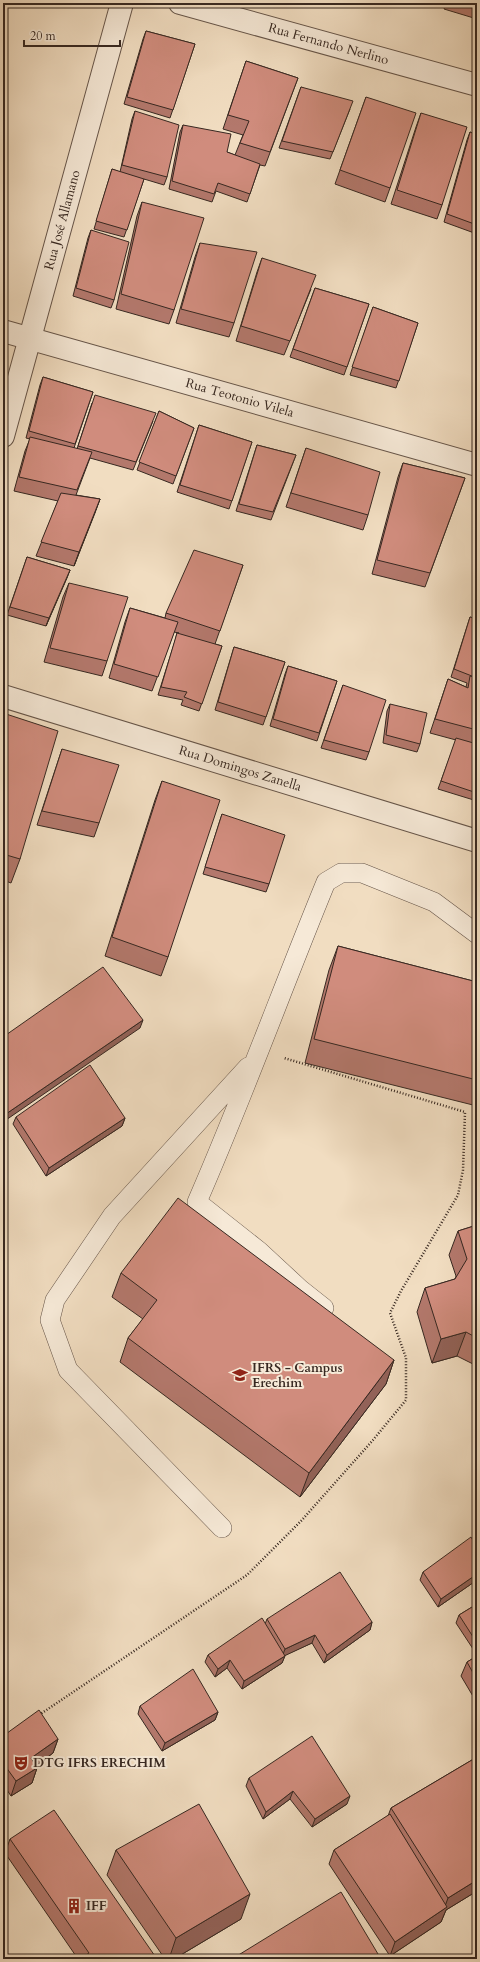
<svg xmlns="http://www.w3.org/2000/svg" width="480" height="1962" font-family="Cardo,serif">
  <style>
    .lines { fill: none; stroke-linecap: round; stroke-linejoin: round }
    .service-casing { stroke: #665549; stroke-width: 20 }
    .minor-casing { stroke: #665549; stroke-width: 24 }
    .tertiary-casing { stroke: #665549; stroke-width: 24 }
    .path { stroke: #372821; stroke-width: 2.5; stroke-dasharray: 1 2; stroke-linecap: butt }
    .service { stroke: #f6e9d7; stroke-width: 19 }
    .minor { stroke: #f6e9d7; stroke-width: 22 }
    .tertiary { stroke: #f6e9d7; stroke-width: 22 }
    .wall { fill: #b3786c; stroke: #372821 }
    .shaded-wall { fill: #926258; stroke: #372821 }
    .building { fill: #d08c7d; stroke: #372821 }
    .labels { text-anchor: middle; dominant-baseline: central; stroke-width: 4; stroke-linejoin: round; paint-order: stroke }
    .street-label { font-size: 13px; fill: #372821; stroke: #f6e9d7 }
    .poi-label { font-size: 13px; font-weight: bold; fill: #372821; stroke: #f6e9d7; text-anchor: start }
  </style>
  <rect width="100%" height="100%" fill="#f1ddc1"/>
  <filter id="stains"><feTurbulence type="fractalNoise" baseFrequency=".005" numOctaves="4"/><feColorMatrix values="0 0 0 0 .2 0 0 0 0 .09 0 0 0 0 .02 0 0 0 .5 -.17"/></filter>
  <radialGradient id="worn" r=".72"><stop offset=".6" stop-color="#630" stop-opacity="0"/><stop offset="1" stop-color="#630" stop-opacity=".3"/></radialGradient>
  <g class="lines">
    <g class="service-casing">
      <path id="service" d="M324,1308L300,1289L259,1251L197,1202C243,1097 282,989 326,882L341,873H362L434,902L477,934
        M222,1528L68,1370L50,1320L55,1300L112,1216L248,1067"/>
    </g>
    <g class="minor-casing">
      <g id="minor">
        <path id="s1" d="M180,3L477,85"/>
        <path id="s2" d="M3,331L477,465"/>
        <path id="s3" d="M3,696L477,841"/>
      </g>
    </g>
    <g class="tertiary-casing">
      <g id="tertiary">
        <path id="s4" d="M3,436L122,3"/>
      </g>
    </g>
    <path class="path" d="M39,1715L247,1575L302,1520L373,1440L406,1400V1358L390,1313L401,1291L458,1195L463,1170L465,1112L284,1058"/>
    <use href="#service" class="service"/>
    <use href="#minor" class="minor"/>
    <use href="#tertiary" class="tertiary"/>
  </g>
  <path class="wall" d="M446,3H477V19L444,9Z
    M146,31L195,44L170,118L124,104L143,39Z
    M246,61L298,78L265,166L260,165L247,202L216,191L212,202L169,189L180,132L183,125L227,152L235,155L243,135L223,129Z
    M301,87L350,109L330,159L279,148Z
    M366,97L390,188L385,202L335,184Z
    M135,111L167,177L164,185L144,179L124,237L94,229L112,169L120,172L132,119Z
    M421,113L442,205L437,219L391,204L416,127Z
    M470,132L477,135V234L444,222L467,140Z
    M142,202L174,310L169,324L116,309L137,216Z
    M91,230L114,300L111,308L73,296L88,238Z
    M200,243L234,323L229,337L176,323L195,257Z
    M262,258L311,289L284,355L236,341L257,272Z
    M315,288L369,304L344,375L290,357Z
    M373,307L418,323L396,388L350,375Z
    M43,377L93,392L74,448L77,449L92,403L153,421L133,470L90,458L76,495L100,499L74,566L36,556L58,501L14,491L25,451L30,439L26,438L40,385Z
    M159,411L194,428L173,484L137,470Z
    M477,411V428L473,427Z
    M199,425L252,442L229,509L177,492Z
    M257,445L296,455L271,520L236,511Z
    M306,448L368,515L363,530L286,507Z
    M403,463L465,478L425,587L372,574L398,477Z
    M27,557L70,570L46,626L7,615Z
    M243,565L215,644L222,646L199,711L181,705L183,700L158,695L175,641L177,633H179L174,632L152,691L109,678L125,622L130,608L165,618L166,613Z
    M69,583L107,661L102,676L44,662L63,597Z
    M470,617L477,619V801L438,789L456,740L430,733L448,679L466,687L467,683L451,677Z
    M234,647L285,662L263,725L215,710Z
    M288,666L337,681L317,741L270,726L285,674Z
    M343,685L369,752L366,760L321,748Z
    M390,704L420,744L417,752L383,743L387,711Z
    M3,713L20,859L11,883L3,880Z
    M62,749L99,823L94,837L37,825Z
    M162,781L168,957L161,976L105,956L155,800Z
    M222,814L269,884L266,892L203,874Z
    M338,946L477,982V1106L305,1063L329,970Z
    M16,1117L125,1118L122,1126L46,1176L13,1124Z
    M477,1225V1366L457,1356L432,1363L417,1312L425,1288L455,1279L456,1276L449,1255L458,1231Z
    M121,1273L394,1360L386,1384L300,1497L120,1362L128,1338L143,1319L112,1297Z
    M477,1548V1580L438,1607L420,1580L423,1572Z
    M477,1604V1655L456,1623L459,1615Z
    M267,1619L372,1622L370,1630L324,1663L312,1643L285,1655L282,1663L242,1689L227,1668L215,1677L205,1662L208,1655L265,1624Z
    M477,1656V1703L461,1676L467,1662Z
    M140,1706L218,1712L215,1720L162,1751L138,1714Z
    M3,1736L58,1739L53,1753L36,1766L37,1768L32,1783L11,1796L3,1784Z
    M477,1757V1891L446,1910L441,1922L390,1956L329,1864L334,1850L388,1816L391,1808Z
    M249,1778L347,1804L312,1827L290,1799L263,1819L246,1786Z
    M10,1839L157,1959H78L5,1853Z
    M116,1850L241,1919L174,1959H165L107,1875Z"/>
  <path class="shaded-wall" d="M100,499L95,513L74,566L79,552Z
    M70,570L67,578L46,626L49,618Z
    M143,1020L140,1028L3,1122V1116Z
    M125,1118L122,1126L46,1176L49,1168Z
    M466,1332L457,1356L432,1363L441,1339Z
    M394,1360L386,1384L300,1497L309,1473Z
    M477,1574V1580L438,1607L441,1599Z
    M372,1622L370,1630L324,1663L327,1655Z
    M315,1635L312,1643L282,1657L285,1649Z
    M285,1656L282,1663L242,1689L244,1681Z
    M230,1660L227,1668L215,1677L218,1669Z
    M218,1712L215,1720L162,1751L165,1743Z
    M58,1739L53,1753L26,1773L31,1758Z
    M37,1768L32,1783L11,1796L16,1781Z
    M293,1791L290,1799L263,1819L266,1812Z
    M350,1796L347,1804L312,1827L315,1819Z
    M477,1880V1891L446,1910L441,1922L390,1956L395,1942L444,1909L448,1898Z
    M250,1894L241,1919L174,1959H169L176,1938Z"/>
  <path class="building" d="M146,31L195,44L173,110L127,97Z
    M246,61L298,78L270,152L240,143L249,121L228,115Z
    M301,87L353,101L333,152L282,141Z
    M366,97L416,113L390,188L340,170Z
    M135,111L179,125L167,177L122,165Z
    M421,113L467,127L442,205L397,190Z
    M183,125L231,134L227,152L260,164L250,194L218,183L214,194L172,181Z
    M470,132L477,135V225L447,214Z
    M112,169L144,179L127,230L96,221Z
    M142,202L204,218L174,310L121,294Z
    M91,230L129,242L114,300L76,288Z
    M200,243L257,252L234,323L181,309Z
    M262,258L316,275L290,341L241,326Z
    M315,288L369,304L347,367L293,349Z
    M373,307L418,323L399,381L352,367Z
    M43,377L93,392L75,444L29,431Z
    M95,395L156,413L136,462L78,446Z
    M159,411L194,428L176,476L139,462Z
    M199,425L252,442L232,501L180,485Z
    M30,437L92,452L77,490L19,477Z
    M257,445L296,455L273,512L239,504Z
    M306,448L380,472L368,515L291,493Z
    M403,463L465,478L430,573L377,560Z
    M61,493L100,499L79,552L41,542Z
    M194,550L243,565L220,631L166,613Z
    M27,557L70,570L49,618L10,607Z
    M69,583L128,597L107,661L50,648Z
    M130,608L178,622L158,677L114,664Z
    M470,617L477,619V678L454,669Z
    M177,633L222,646L202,704L184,697L187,692L161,687Z
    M234,647L285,662L266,717L218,702Z
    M288,666L337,681L319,733L273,719Z
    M470,676L477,678V730L435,719L448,679L468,688Z
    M343,685L386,700L369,752L324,740Z
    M390,704L427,713L420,744L386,735Z
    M3,713L58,731L20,859L3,854Z
    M456,738L477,744V793L441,781Z
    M62,749L119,765L99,823L42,811Z
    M162,781L220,800L168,957L112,937Z
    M222,814L285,835L269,884L205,867Z
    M338,946L477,982V1080L314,1039Z
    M103,967L143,1020L3,1116V1037Z
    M90,1065L125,1118L49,1168L16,1117Z
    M178,1198L394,1360L309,1473L128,1338L157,1300L121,1273Z
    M477,1225V1338L466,1332L441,1339L425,1288L455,1279L467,1259L458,1231Z
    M471,1537L477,1548V1574L441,1599L423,1572Z
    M340,1572L372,1622L327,1655L315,1635L285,1649L267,1619Z
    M477,1604V1643L459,1615Z
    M262,1618L285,1656L244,1681L230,1660L218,1669L208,1655Z
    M477,1656V1680L467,1662Z
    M193,1669L218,1712L165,1743L140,1706Z
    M39,1710L58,1739L31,1758L37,1768L16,1781L3,1763V1736Z
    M312,1736L350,1796L315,1819L293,1791L266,1812L249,1778Z
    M477,1757V1880L448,1898L391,1808Z
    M199,1804L250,1894L176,1938L116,1850Z
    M54,1810L157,1959H80L89,1953L10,1839Z
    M390,1814L447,1907L395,1942L334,1850Z
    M341,1892L381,1959H232Z"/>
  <defs>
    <g id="university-bare" transform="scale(1.2)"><path d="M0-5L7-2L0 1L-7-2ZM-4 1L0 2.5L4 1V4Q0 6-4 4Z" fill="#8f2418" stroke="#f6e9d7" stroke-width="2.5" paint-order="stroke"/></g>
    <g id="theatre-bare" transform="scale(1.2)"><path d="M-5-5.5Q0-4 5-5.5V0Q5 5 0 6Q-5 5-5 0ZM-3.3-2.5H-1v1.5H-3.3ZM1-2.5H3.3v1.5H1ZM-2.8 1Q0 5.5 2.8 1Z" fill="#8f2418" stroke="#f6e9d7" stroke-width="2.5" paint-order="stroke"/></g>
    <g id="building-bare" transform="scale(1.2)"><path d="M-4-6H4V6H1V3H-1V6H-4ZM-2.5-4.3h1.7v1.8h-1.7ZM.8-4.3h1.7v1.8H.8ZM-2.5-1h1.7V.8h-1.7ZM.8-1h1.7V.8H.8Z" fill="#8f2418" stroke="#f6e9d7" stroke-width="2.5" paint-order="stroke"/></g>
  </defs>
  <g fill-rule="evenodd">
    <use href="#university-bare" x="240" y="1375"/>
    <use href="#theatre-bare" x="21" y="1763"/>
    <use href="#building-bare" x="74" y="1906"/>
  </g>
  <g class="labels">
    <g class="street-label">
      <text stroke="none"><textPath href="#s1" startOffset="154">Rua Fernando Nerlino</textPath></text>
      <text stroke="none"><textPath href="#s4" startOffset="224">Rua José Allamano</textPath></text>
      <text stroke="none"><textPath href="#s2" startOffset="246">Rua Teotonio Vilela</textPath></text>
      <text stroke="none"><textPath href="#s3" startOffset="248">Rua Domingos Zanella</textPath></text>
    </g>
    <g class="poi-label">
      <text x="252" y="1368">IFRS - Campus<tspan x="252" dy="15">Erechim</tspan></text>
      <text x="33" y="1763">DTG IFRS ERECHIM</text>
      <text x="86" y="1906">IFF</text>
    </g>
  </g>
  <rect width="480" height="1962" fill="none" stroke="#f1ddc1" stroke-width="16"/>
  <rect x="4" y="4" width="472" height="1954" fill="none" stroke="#372821" stroke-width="2"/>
  <rect x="8" y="8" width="464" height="1946" fill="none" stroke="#372821"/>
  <path d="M24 40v6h96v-6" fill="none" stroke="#372821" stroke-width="2"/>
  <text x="30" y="40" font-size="12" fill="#372821" stroke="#f6e9d7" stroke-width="3" paint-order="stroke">20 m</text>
  <rect width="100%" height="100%" filter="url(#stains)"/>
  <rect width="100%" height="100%" fill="url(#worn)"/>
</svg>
